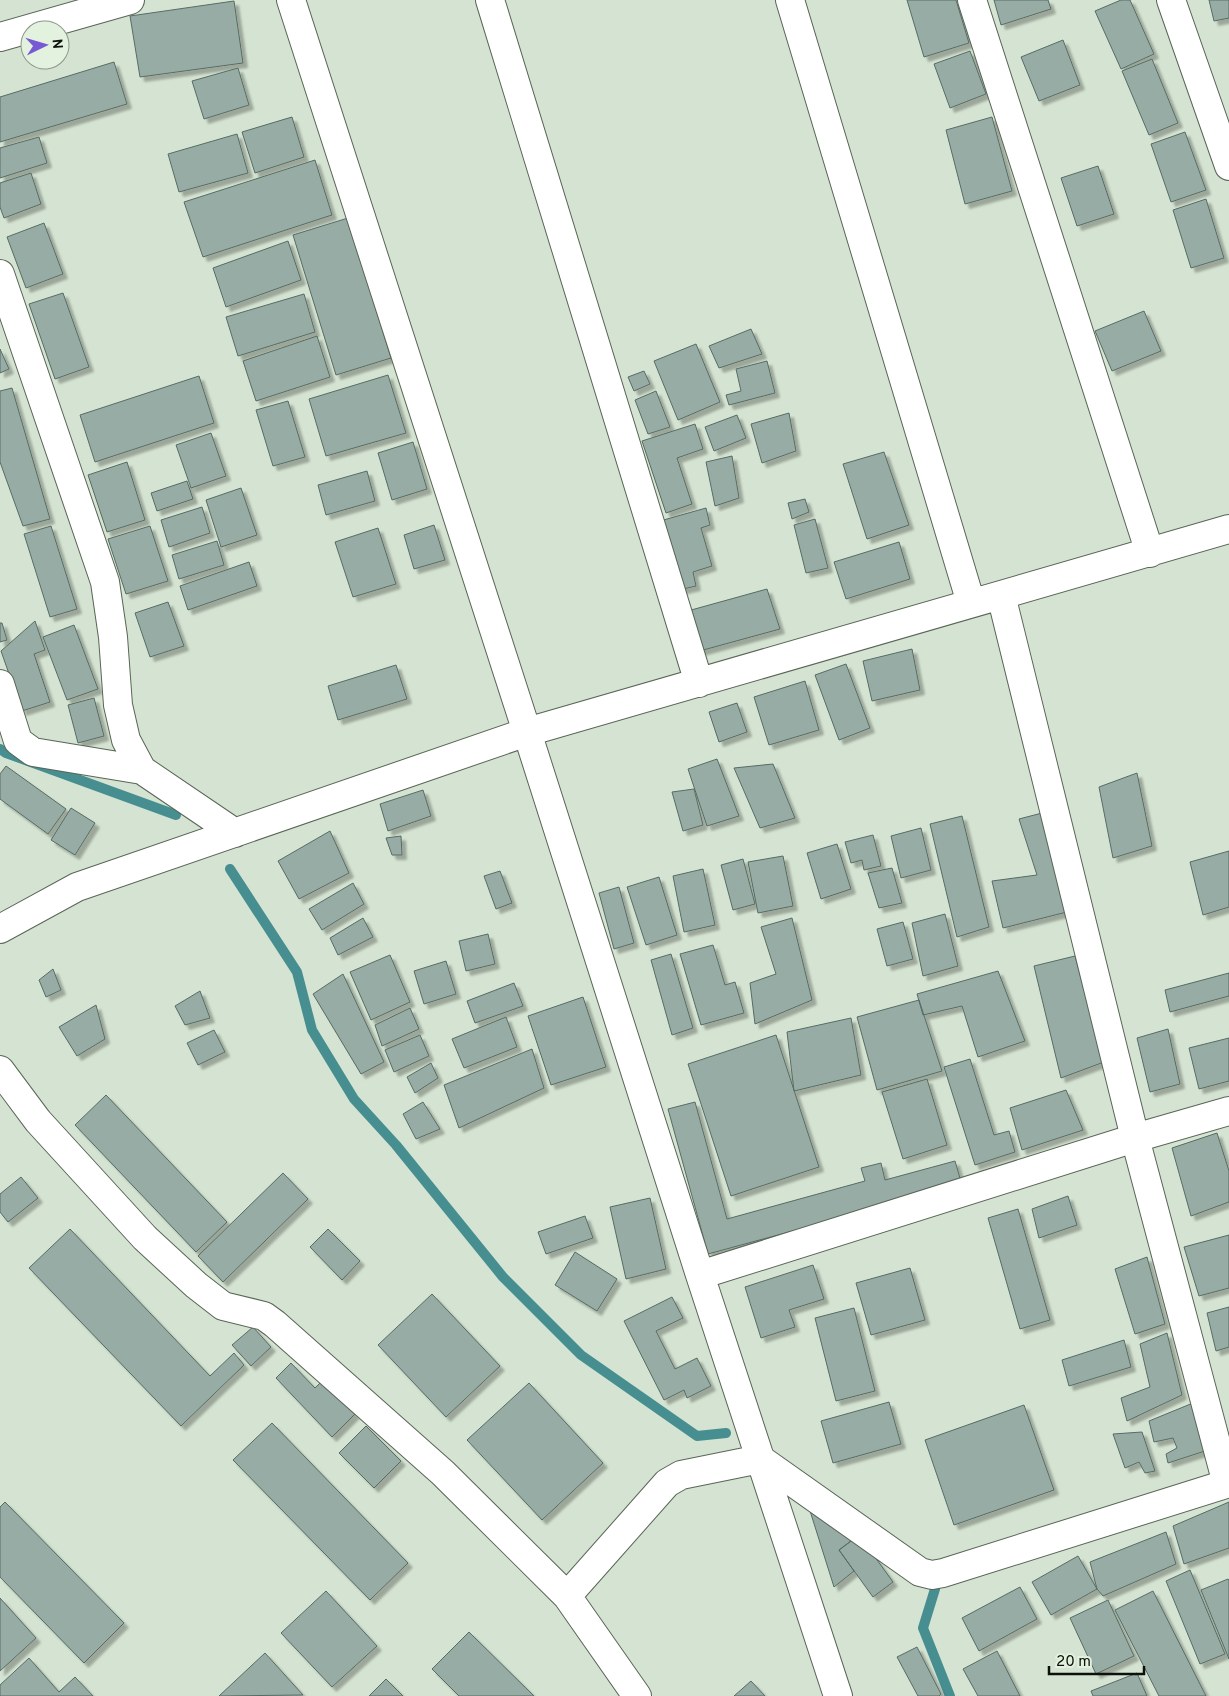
<svg xmlns="http://www.w3.org/2000/svg" width="1229" height="1696" font-family="Overpass,sans-serif">
  <style>
    .lines { fill: none; stroke-linecap: round; stroke-linejoin: round }
    .stream { stroke: #478e90; stroke-width: 10 }
    .building { fill: #96aca4; stroke: #576c64; filter: url(#shadow) }
    .minor-casing { stroke: #596556; stroke-width: 30 }
    .minor { stroke: #fff; stroke-width: 28 }
  </style>
  <defs>
    <filter id="shadow"><feDropShadow dx="4.5" dy="4.5" stdDeviation="1" flood-color="#0004"/></filter>
  </defs>
  <rect width="100%" height="100%" fill="#d5e4d2"/>
  <g class="lines">
    <path class="stream" d="M0,749L6,753L176,815
      M230,869L297,972L312,1030L354,1099L396,1145L503,1277L581,1355L697,1436L726,1433
      M935,1589L923,1628L950,1696"/>
  </g>
  <path class="building" d="M907,0H956L969,43L924,57Z
    M994,0H1048L1051,9L1001,25Z
    M1121,0H1130L1154,54L1121,69L1095,11Z
    M1209,0H1229V18L1214,21Z
    M234,1L243,63L140,77L130,16Z
    M1063,40L1080,85L1039,101L1021,57Z
    M970,51L986,94L950,108L934,64Z
    M1152,59L1178,123L1149,135L1122,71Z
    M114,62L127,104L0,142V97Z
    M238,68L249,105L204,119L192,81Z
    M292,117L304,157L255,173L242,132Z
    M992,117L1012,191L965,204L946,130Z
    M1185,132L1206,190L1171,202L1151,144Z
    M237,134L248,173L179,192L168,154Z
    M39,137L47,163L0,178V148Z
    M315,160L332,215L203,257L184,202Z
    M1098,166L1114,214L1077,226L1061,178Z
    M31,173L41,204L4,218L0,207V183Z
    M1206,199L1224,258L1191,268L1173,210Z
    M348,218L391,358L336,375L293,235Z
    M44,223L63,274L26,288L7,237Z
    M288,241L301,280L226,307L213,268Z
    M63,293L89,367L55,379L29,304Z
    M304,294L315,332L238,356L226,317Z
    M1144,311L1161,351L1112,371L1095,331Z
    M751,329L762,354L719,368L709,346Z
    M317,336L330,377L256,401L243,361Z
    M696,344L720,402L678,420L654,361Z
    M0,349L9,369L0,373Z
    M767,361L775,393L729,405L726,395L741,391L736,369Z
    M644,371L650,384L634,391L628,377Z
    M388,375L406,433L326,456L309,399Z
    M199,376L214,423L95,462L80,415Z
    M12,388L50,519L23,526L0,462V391Z
    M656,391L670,427L648,434L635,400Z
    M288,401L305,457L273,466L256,410Z
    M789,413L796,451L762,463L751,424Z
    M737,415L746,438L714,451L705,427Z
    M695,424L703,449L677,458L692,504L666,513L642,441Z
    M211,433L226,476L191,488L176,445Z
    M413,442L427,489L392,500L378,453Z
    M884,452L909,525L867,539L843,464Z
    M732,456L739,498L715,506L706,462Z
    M127,462L145,520L107,532L88,475Z
    M367,471L375,501L326,515L318,485Z
    M187,481L193,499L157,511L151,493Z
    M241,488L257,535L221,547L206,500Z
    M805,499L809,512L792,519L788,503Z
    M202,507L210,533L169,547L161,520Z
    M706,508L710,525L701,528L712,566L693,572L696,586L679,590L660,521Z
    M815,519L828,568L806,573L794,525Z
    M434,525L445,560L414,569L404,535Z
    M51,526L77,609L50,617L24,534Z
    M150,526L168,581L126,594L108,539Z
    M378,528L396,584L353,597L335,542Z
    M217,541L224,565L179,579L172,555Z
    M899,542L910,579L846,599L834,562Z
    M249,562L257,586L188,610L180,586Z
    M767,589L780,629L696,652L684,612Z
    M168,602L184,646L150,657L135,613Z
    M35,621L45,650L34,654L50,702L22,711L1,651Z
    M0,623H2L7,640L0,642Z
    M74,625L98,689L67,700L43,637Z
    M912,649L920,690L872,701L863,661Z
    M846,664L870,728L839,740L815,675Z
    M396,665L407,699L338,720L328,686Z
    M805,681L819,730L769,745L754,697Z
    M94,698L104,736L78,743L68,705Z
    M737,703L747,732L719,742L709,712Z
    M717,759L739,816L707,826L688,769Z
    M773,764L795,818L760,828L734,768Z
    M6,766L66,809L48,834L0,799V774Z
    M1137,773L1152,846L1113,858L1099,787Z
    M694,789L703,825L683,831L672,792Z
    M423,790L431,816L388,831L380,804Z
    M71,808L95,823L75,855L51,840Z
    M1042,813L1067,912L1003,928L992,881L1037,875L1019,819Z
    M962,816L989,927L957,937L930,824Z
    M921,828L931,870L901,878L891,836Z
    M330,831L349,873L299,899L278,861Z
    M873,835L881,866L864,870L862,860L851,863L845,842Z
    M401,836L402,855H392L386,838Z
    M837,844L851,889L821,899L807,853Z
    M1229,851V907L1203,915L1190,862Z
    M783,856L793,906L758,913L748,862Z
    M743,859L755,904L733,910L721,865Z
    M892,868L902,903L879,908L868,873Z
    M703,869L715,925L684,932L673,876Z
    M500,871L512,903L496,909L484,876Z
    M659,877L677,935L646,945L627,887Z
    M353,883L364,904L322,930L309,909Z
    M619,887L634,943L614,949L599,893Z
    M945,914L958,966L923,976L912,923Z
    M363,918L373,937L338,955L330,938Z
    M792,918L812,1000L755,1024L750,983L776,974L761,927Z
    M903,922L913,959L887,966L877,929Z
    M488,934L495,964L466,971L459,941Z
    M713,945L725,985L735,982L744,1013L701,1025L680,954Z
    M671,954L693,1028L672,1035L651,960Z
    M390,955L410,1002L371,1020L350,972Z
    M1075,956L1104,1062L1061,1078L1034,966Z
    M446,961L456,994L424,1004L414,971Z
    M53,969L61,990L46,997L39,980Z
    M998,971L1025,1041L978,1057L962,1006L923,1015L917,994Z
    M1229,973V996L1170,1012L1165,990Z
    M343,974L384,1062L361,1074L313,994Z
    M514,983L523,1006L475,1023L467,1001Z
    M200,991L210,1018L185,1025L175,1006Z
    M583,997L606,1067L551,1085L528,1016Z
    M919,1000L942,1071L877,1090L857,1017Z
    M96,1005L105,1039L77,1056L59,1027Z
    M410,1008L419,1029L382,1046L375,1025Z
    M506,1017L517,1047L464,1068L452,1039Z
    M851,1018L861,1075L794,1091L787,1032Z
    M1168,1029L1180,1084L1150,1092L1137,1038Z
    M214,1030L225,1052L198,1065L187,1043Z
    M420,1035L429,1056L394,1072L385,1050Z
    M776,1035L819,1167L731,1196L688,1064Z
    M1229,1038V1081L1199,1089L1189,1048Z
    M532,1049L544,1088L459,1128L444,1085Z
    M970,1059L994,1135L1009,1131L1015,1152L975,1165L944,1067Z
    M431,1063L438,1078L415,1093L407,1077Z
    M927,1079L947,1145L903,1159L882,1092Z
    M1066,1090L1083,1130L1022,1150L1010,1108Z
    M106,1095L227,1222L196,1252L75,1125Z
    M423,1102L440,1129L416,1139L403,1114Z
    M695,1102L727,1219L865,1181L861,1168L881,1163L885,1180L955,1161L962,1185L708,1254L668,1109Z
    M1217,1133L1229,1171V1202L1191,1216L1172,1148Z
    M283,1173L308,1199L223,1282L198,1256Z
    M21,1177L38,1198L8,1222L0,1212V1194Z
    M1068,1196L1077,1225L1039,1238L1032,1209Z
    M650,1198L666,1269L626,1279L610,1207Z
    M1018,1209L1050,1320L1020,1329L988,1218Z
    M585,1216L593,1238L546,1254L538,1232Z
    M70,1229L210,1376L234,1353L244,1365L181,1426L29,1268Z
    M328,1229L360,1261L342,1280L310,1247Z
    M1229,1235V1288L1199,1296L1184,1247Z
    M575,1252L617,1279L597,1311L555,1285Z
    M1147,1257L1165,1324L1135,1334L1115,1269Z
    M813,1265L824,1299L789,1310L795,1327L761,1338L745,1287Z
    M910,1268L925,1320L871,1335L856,1283Z
    M432,1294L500,1366L446,1417L378,1345Z
    M672,1297L683,1318L656,1331L675,1369L697,1358L711,1386L687,1398L684,1390L664,1400L624,1321Z
    M1229,1307V1347L1216,1351L1207,1313Z
    M854,1308L875,1391L836,1401L815,1318Z
    M253,1327L271,1347L251,1366L232,1345Z
    M1167,1333L1182,1395L1127,1421L1121,1398L1150,1387L1140,1344Z
    M1124,1340L1131,1367L1069,1386L1062,1360Z
    M291,1363L315,1388L322,1381L355,1414L332,1437L276,1378Z
    M529,1383L603,1463L542,1520L467,1440Z
    M889,1402L901,1444L833,1463L821,1421Z
    M1193,1403L1205,1451L1168,1463L1166,1454L1177,1448L1173,1438L1154,1442L1149,1421Z
    M1024,1405L1054,1490L954,1525L925,1440Z
    M272,1423L408,1563L370,1600L233,1460Z
    M366,1426L401,1461L374,1488L339,1453Z
    M1142,1432L1155,1471L1145,1473L1139,1462L1125,1468L1113,1434Z
    M805,1495L859,1535L839,1550L854,1571L834,1587Z
    M5,1502L124,1623L84,1663L0,1577V1507Z
    M1229,1502V1548L1184,1564L1173,1526Z
    M1166,1532L1176,1564L1103,1596L1097,1589L1090,1562Z
    M859,1535L893,1582L873,1597L839,1550Z
    M1078,1556L1097,1589L1051,1615L1032,1582Z
    M1190,1570L1225,1654L1200,1664L1166,1581Z
    M1228,1579L1229,1580V1659L1201,1590Z
    M1020,1587L1037,1619L979,1651L962,1618Z
    M326,1591L377,1646L332,1687L281,1633Z
    M1153,1591L1206,1696H1159L1115,1610Z
    M0,1598L36,1638L0,1671Z
    M1108,1600L1134,1656L1096,1674L1070,1618Z
    M469,1632L534,1696H459L432,1669Z
    M917,1647L941,1694L939,1696H918L897,1657Z
    M997,1651L1020,1696H978L963,1669Z
    M265,1653L303,1695L219,1696Z
    M29,1658L59,1692L75,1677L93,1696H0V1685Z
    M1137,1673L1147,1696H1093L1091,1691Z
    M386,1679L403,1696H369Z
    M751,1681L765,1696H734Z"/>
  <g class="lines">
    <g class="minor-casing">
      <path id="minor" d="M291,0L527,732L700,1275L838,1696
        M490,0L699,683
        M790,0L971,603
        M972,0L1150,553
        M1171,0L1229,166
        M0,37L130,0
        M0,274L105,582L113,637L118,705L126,740L142,770L235,833
        M1001,595L1135,1138L1227,1484
        M0,684L18,741L33,752L142,770
        M0,929L77,887L527,732L1229,529
        M0,1070L38,1121L145,1238L196,1285L223,1306L264,1316L275,1324L443,1473L567,1596L637,1696
        M700,1275L1135,1138L1229,1111
        M567,1596L667,1483L681,1475L760,1459L920,1572L932,1575L943,1573L1229,1483"/>
    </g>
    <use href="#minor" class="minor"/>
  </g>
  <g transform="translate(45 45) rotate(85)"><circle r="24" fill="#e3f1df" stroke="#8d978a"/>
  <path d="M0-4L9 19L0 12L-9 19Z" fill="#7759d3"/>
  <text y="-8" font-size="14" font-weight="bold" text-anchor="middle" fill="#0c110b">N</text>
  </g>
  <path d="M1049 1666v8h95v-8" fill="none" stroke="#0c110b" stroke-width="2.5"/>
  <text x="1056" y="1666" font-size="15" fill="#0c110b" stroke="#e3f1df" stroke-width="4" paint-order="stroke">20 m</text>
</svg>
